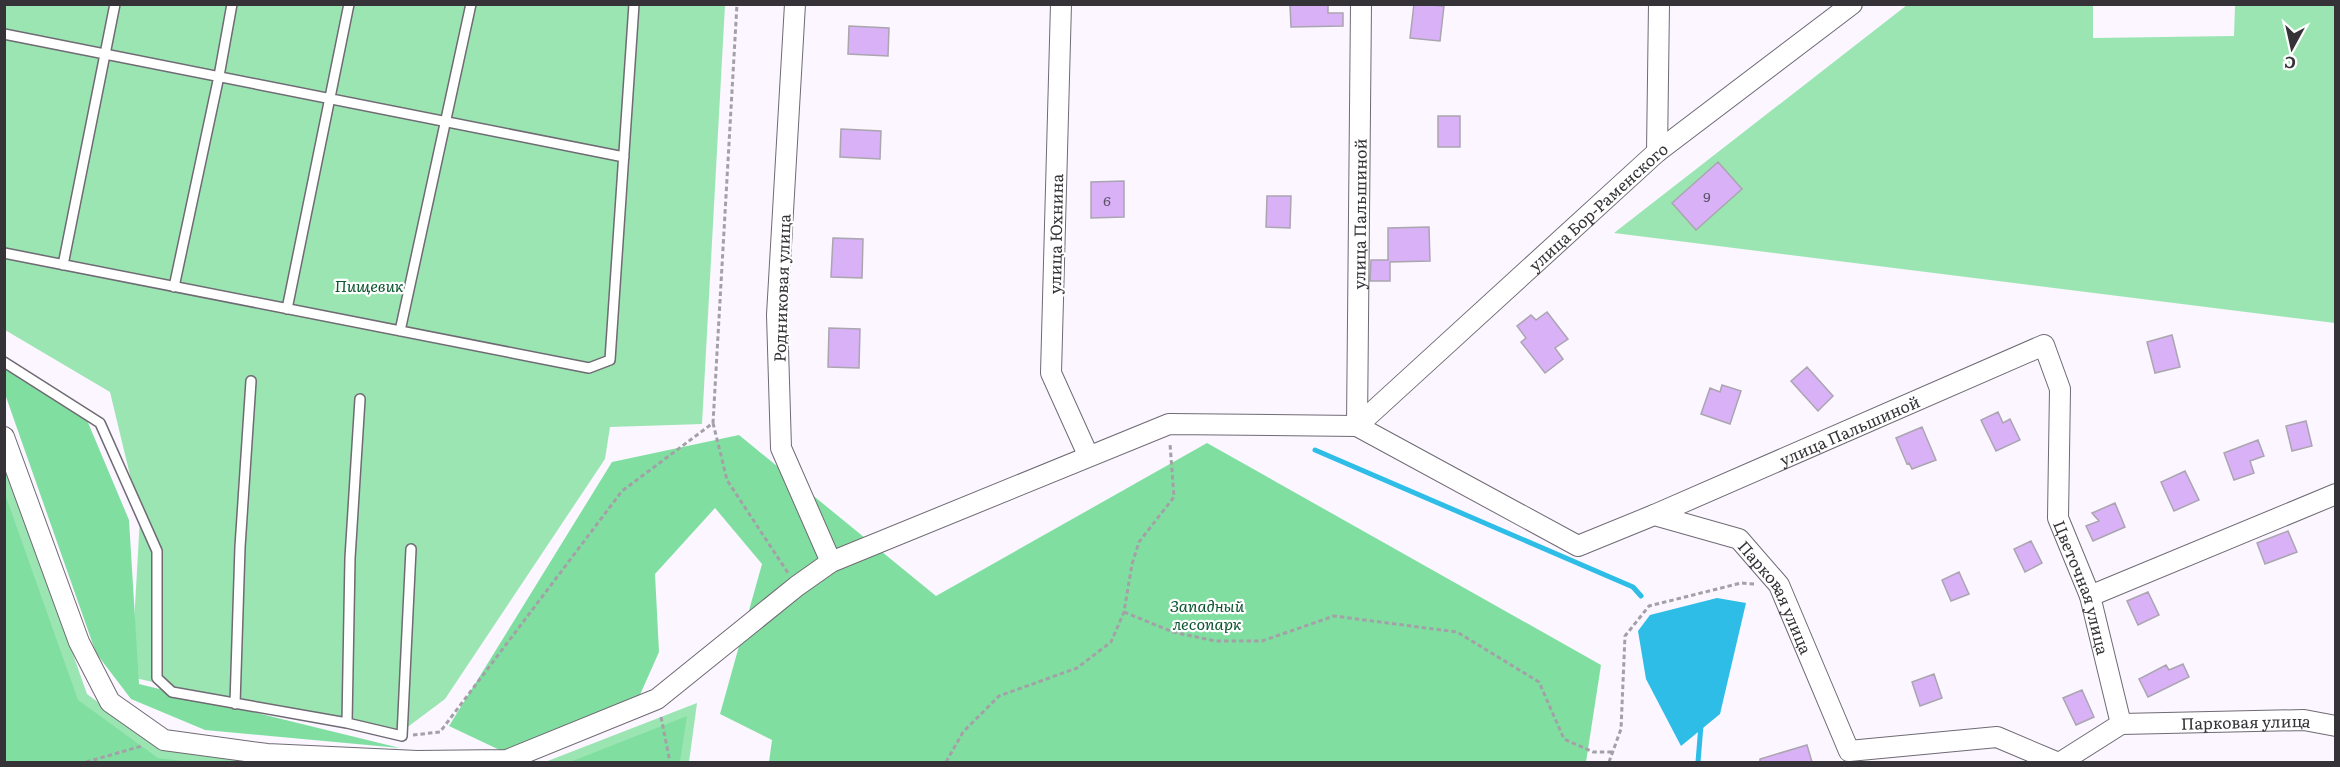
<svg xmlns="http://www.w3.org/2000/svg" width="2340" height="767" font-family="Literata,serif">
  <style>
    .green { fill: #9be5b2 }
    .forest { fill: #80dfa0 }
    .water { fill: #2dbde6 }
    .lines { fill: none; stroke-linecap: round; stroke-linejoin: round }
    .stream { stroke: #2dbde6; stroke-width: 5 }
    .building { fill: #d8b1f6; stroke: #aaa5af; stroke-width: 1.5 }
    .service-casing { stroke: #6f6a73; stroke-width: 12 }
    .minor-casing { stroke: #6f6a73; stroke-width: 22 }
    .path { stroke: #a4a0a7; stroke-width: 3; stroke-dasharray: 4.5 3; stroke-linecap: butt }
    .service { stroke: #fff; stroke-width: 9 }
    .minor { stroke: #fff; stroke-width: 20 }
    .labels { text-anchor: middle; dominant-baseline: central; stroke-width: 4.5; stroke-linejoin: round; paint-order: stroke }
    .number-label { font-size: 14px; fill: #5e5267 }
    .street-label { font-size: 16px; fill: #353337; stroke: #fff }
    .park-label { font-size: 16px; font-style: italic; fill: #0b552e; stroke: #fff }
  </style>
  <rect width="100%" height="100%" fill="#fbf6ff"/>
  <path class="green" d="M5,5H725L702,424L610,427L605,459L445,699L393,738L131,677L140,517L110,392L5,330Z
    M1907,5H2093V38L2234,36L2235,5H2335V323L1614,233Z
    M4,458L87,694L162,750L259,762H5Z
    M697,703L689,762H545Z"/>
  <path class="forest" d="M4,365L84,413L129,520L139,684L400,748L205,730L131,699L96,653L5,394Z
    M739,435L936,596L1207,443L1601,665L1586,762H769L772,740L720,714L762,564L715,508L655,574L659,652L639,697L506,753L449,726L612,462Z
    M5,494L78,700L158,758L191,762H5Z
    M687,716L680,762H570Z"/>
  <path class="water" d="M1717,598L1746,603L1720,714L1681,746L1646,679L1638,631L1650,615Z"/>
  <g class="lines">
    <path class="stream" d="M1315,450L1633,587L1641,596
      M1698,762L1701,725"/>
  </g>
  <path class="building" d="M1328,4V13H1343V26L1291,27L1290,5Z
    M1414,4L1444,6L1440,41L1410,38Z
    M849,26L889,28L888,56L848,54Z
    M1438,116H1460V147H1438Z
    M841,129L881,131L880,159L840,157Z
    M1718,162L1742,189L1696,230L1672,203Z
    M1124,181V217L1091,218V182Z
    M1267,196H1291L1290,228L1266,227Z
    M1429,227L1430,261L1390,262V281H1370L1371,260H1388V228Z
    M833,238L863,239L862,278L831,277Z
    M1547,312L1568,339L1555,348L1563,359L1545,373L1521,342L1526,338L1517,326L1531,315L1536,320Z
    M829,328L860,329L859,368L828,367Z
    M2172,335L2180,367L2155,373L2147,342Z
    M1807,367L1833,396L1818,411L1791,381Z
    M1722,385L1741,391L1730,424L1701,414L1710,388L1720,392Z
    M1998,412L2003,423L2010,419L2020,440L1996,451L1981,420Z
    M2306,421L2312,446L2292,451L2286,426Z
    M1922,427L1936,460L1912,469L1909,463L1907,464L1896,438Z
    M2258,440L2264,456L2250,461L2254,473L2234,480L2224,453Z
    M2185,471L2199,500L2174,511L2161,482Z
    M2115,503L2125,527L2093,541L2086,526L2099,521L2092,513Z
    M2288,531L2297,552L2265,564L2257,543Z
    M2031,541L2042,563L2025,572L2014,549Z
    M1959,572L1969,594L1951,601L1942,580Z
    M2148,592L2159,615L2138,625L2127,601Z
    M2183,664L2189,677L2148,697L2139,679L2166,665L2169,670Z
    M1934,674L1942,698L1920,706L1912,682Z
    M2082,690L2094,717L2076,725L2063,698Z
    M1807,745L1812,762H1760V759Z"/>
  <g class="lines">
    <g class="service-casing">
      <path id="service" d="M4,34L624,157
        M4,253L589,368L610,360L634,4
        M63,265L115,4
        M174,287L219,76L232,4
        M287,309L349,4
        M400,331L471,4
        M4,362L100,423L157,551V678L172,692L347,723L402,736L411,549
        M235,704L240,547L251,381
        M347,723L350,558L360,399"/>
    </g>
    <g class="minor-casing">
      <g id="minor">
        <path d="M795,4L777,315L781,448L831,562"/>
        <path d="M1061,4L1051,373L1088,455"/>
        <path d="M1657,152L1659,4"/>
        <path id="s1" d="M1357,426L1657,152L1852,4"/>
        <path id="s2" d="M1357,426L1361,4"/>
        <path id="s3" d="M4,437L79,642L110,702L164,740L267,754L417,761L507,760L657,699L797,586L831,562L1169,424L1357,426L1578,546L1654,515L1739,539L1779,585L1849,751L1997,737L2056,762"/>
        <path id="s4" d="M1654,515L2044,345L2060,389L2058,518L2090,596L2121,724"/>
        <path d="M2090,596L2336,494"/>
        <path id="s5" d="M2061,762L2121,724L2304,720L2336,726"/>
      </g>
    </g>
    <path class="path" d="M713,423L727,480L788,573
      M1124,612L1173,632L1215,641H1262L1334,616L1457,632L1539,682L1564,739L1593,752H1613
      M661,717L670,762
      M413,735L440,732L622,491L713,423L737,4
      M86,762L142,746
      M946,762L963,732L999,696L1077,668L1111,642L1124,612L1132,564L1139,542L1174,497L1170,444
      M1609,762L1621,729L1625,636L1649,606L1741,583L1754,584"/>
    <use href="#service" class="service"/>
    <use href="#minor" class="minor"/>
  </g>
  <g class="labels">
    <g class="number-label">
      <text x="1707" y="196">9</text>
      <text x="1107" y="200">6</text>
    </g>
    <g class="street-label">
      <text stroke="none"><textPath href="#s1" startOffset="326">улица Бор-Раменского</textPath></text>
      <text stroke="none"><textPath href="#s2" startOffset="212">улица Пальшиной</textPath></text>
      <text transform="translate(1055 234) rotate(-89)">улица Юхнина</text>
      <text transform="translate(781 288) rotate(-88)">Родниковая улица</text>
      <text stroke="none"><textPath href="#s4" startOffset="213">улица Пальшиной</textPath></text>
      <text stroke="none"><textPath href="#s4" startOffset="675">Цветочная улица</textPath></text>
      <text stroke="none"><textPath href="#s3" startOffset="2124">Парковая улица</textPath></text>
      <text stroke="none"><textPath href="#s5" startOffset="196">Парковая улица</textPath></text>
    </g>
    <g class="park-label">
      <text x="369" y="285">Пищевик</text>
      <text x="1207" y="605">Западный<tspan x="1207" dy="18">лесопарк</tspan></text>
    </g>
  </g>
  <rect width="2340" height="767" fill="none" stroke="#353337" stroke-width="12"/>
  <g transform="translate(2292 48) rotate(188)" stroke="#ffffff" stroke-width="4.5" paint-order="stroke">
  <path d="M0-4.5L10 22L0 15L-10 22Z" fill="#353337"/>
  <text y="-9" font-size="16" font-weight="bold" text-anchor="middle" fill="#353337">С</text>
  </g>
</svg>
